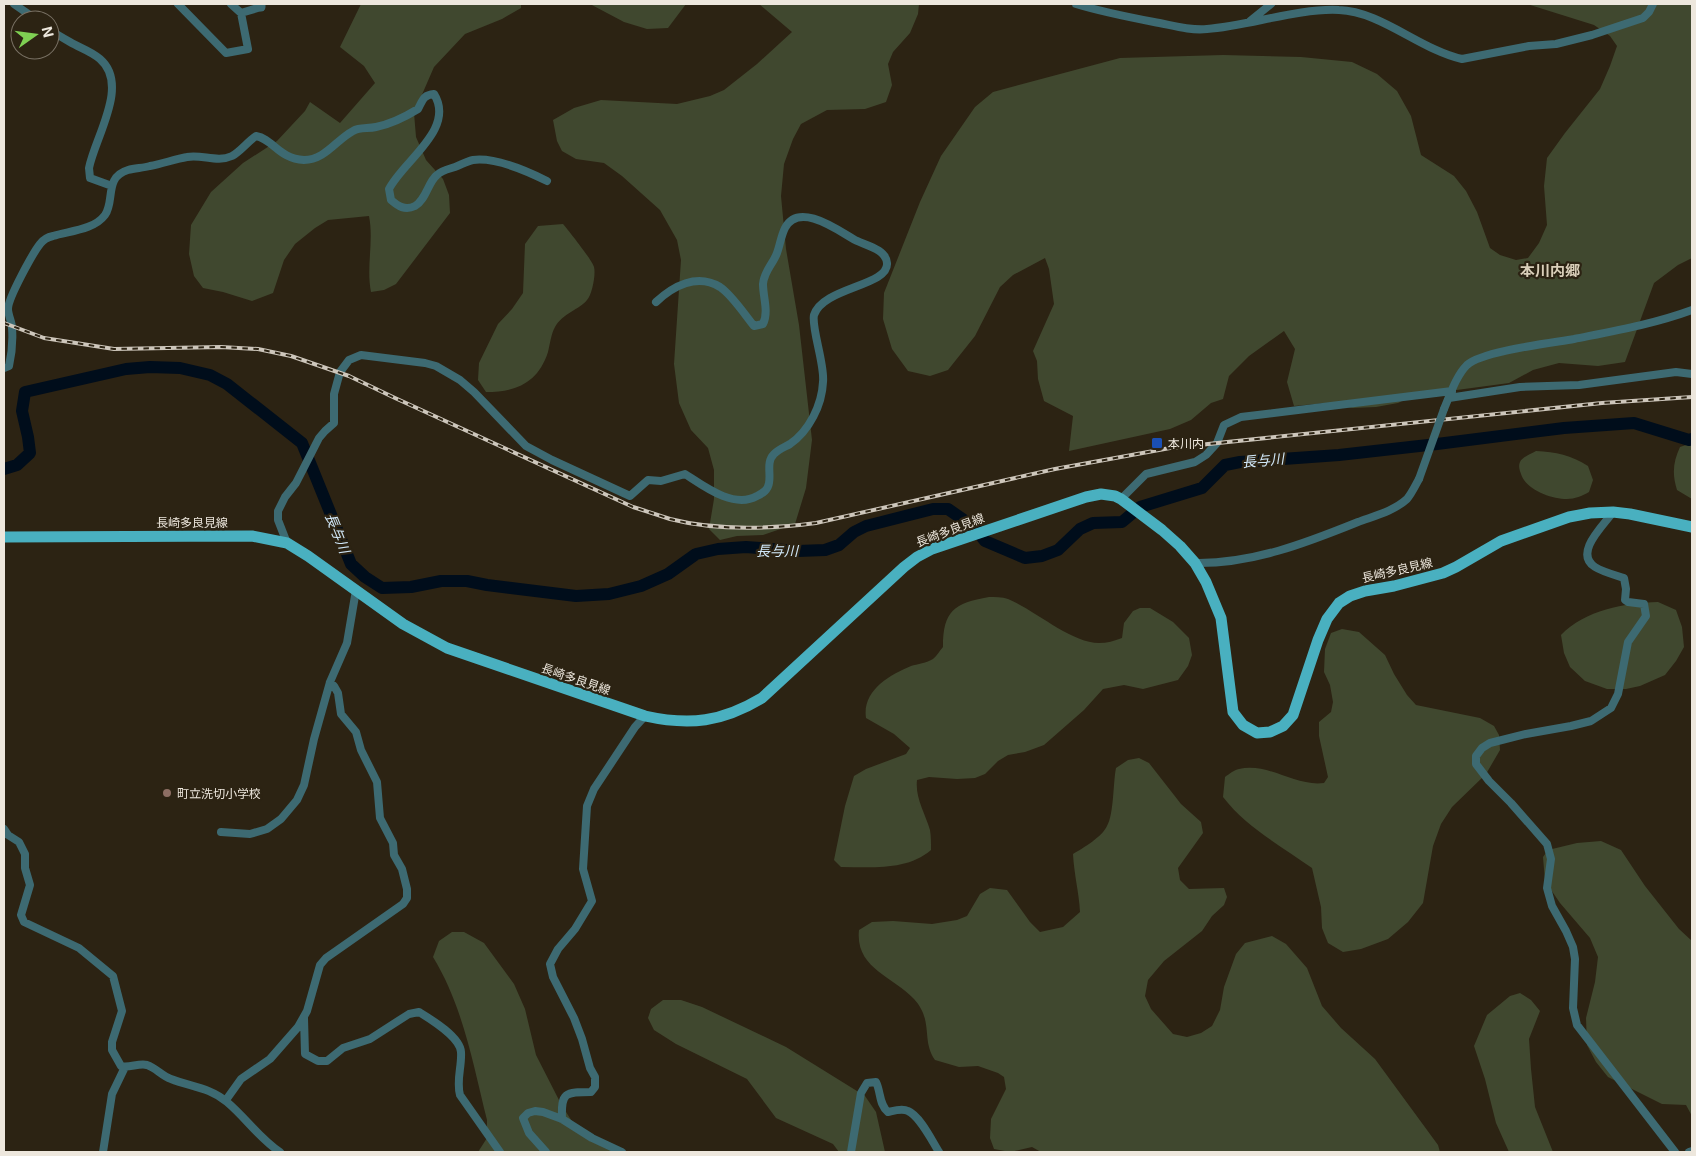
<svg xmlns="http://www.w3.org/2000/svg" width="1696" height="1156" font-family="Inter,'Noto Sans JP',sans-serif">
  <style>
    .green { fill: #40482f }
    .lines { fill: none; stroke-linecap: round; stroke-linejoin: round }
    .river { stroke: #000d1b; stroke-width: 12 }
    .minor { stroke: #3d6a72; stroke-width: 8 }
    .tertiary { stroke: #3d6a72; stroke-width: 9 }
    .primary { stroke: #49b0c0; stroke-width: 11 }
    .rail-casing { stroke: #cdc6bb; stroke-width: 4 }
    .rail { stroke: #2c2313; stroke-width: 2; stroke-dasharray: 5.5; stroke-linecap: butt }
    .minor-bridge { stroke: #3d6a72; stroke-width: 8 }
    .transit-dot { fill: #1a4fb4; stroke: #2c2313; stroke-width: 2 }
    .education-dot { fill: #8d6e63; stroke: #2c2313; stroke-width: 2 }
    .labels { text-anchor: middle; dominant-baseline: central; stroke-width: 4.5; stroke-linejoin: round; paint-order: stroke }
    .poi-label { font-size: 12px; fill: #ede7dd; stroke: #2c2313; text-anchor: start }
    .street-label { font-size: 12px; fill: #ede7dd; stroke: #2c2313 }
    .water-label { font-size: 14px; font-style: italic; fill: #d1e8f9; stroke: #2c2313 }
    .quarter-label { font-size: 15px; font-weight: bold; fill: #d9ceb9; stroke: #2c2313 }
  </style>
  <rect width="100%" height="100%" fill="#2c2313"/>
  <path class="green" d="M361,4H521V8L502,19L465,34L434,67L414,113L416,137L426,160L443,179L449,195L450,213L396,284L384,290L371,292C366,267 374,241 369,216L328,220L315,228L295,244L284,260L273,293L252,301L223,292L203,288L194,276L189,254L191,225L211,192L243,163L277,141L305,111L310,102L340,123L375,83L364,66L340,47Z
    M590,4H686L668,28L647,29L624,22Z
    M759,4H919L918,14L910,33L893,52L888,64L892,85L886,102L865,109L827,110L801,124L793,139L784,164L781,196L786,249L799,325L812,440L806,488L795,524L763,535L737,536L720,540L709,529L714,499V470L708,448L691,430L679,403L674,364L681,260L677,240L660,210L622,176L604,163L576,159L562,151L557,141L553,120L574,108L601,100L677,104L710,96L724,90L757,64L792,32Z
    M1527,4H1692V258L1678,265L1654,283L1625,362L1598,366L1559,363L1533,370L1509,383L1412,396L1398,403L1376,407L1353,408L1326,403L1294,406L1287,382L1295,349L1284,331L1249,356L1229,376L1223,399L1211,403L1191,420L1170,429L1069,451L1073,416L1044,401L1038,379L1037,361L1033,351L1054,304L1049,269L1045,258L1013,275L1000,287L975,336L948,370L930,376L908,371L892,349L883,319L884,293L920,202L941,156L975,107L993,92L1120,58L1223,55L1301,57L1352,62L1377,74L1397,91L1411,116L1421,155L1454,176L1466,191L1477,212L1490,248L1500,255L1516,260L1528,258L1539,243L1547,225L1544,186L1547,158L1565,133L1600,89L1610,66L1617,46L1610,36L1594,25Z
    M563,224C569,231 592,260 594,267C596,274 592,295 587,300C580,309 562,314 555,327C551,334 550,344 548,352C538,383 516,392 486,392L478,380L479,363L498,324L512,309L523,293L525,244L538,226Z
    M1692,443V499L1677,490C1672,474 1673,462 1680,447Z
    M1536,451C1556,452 1571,455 1588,466L1593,480L1589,492C1582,496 1575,499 1567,499C1551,499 1526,490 1521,474C1520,471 1518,466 1520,462C1522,457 1531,454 1536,451Z
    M989,597C995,597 1002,597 1008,599C1035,610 1071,643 1099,643C1107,643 1114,641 1122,638L1124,623L1133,611L1140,608H1150L1173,622L1189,638L1192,655L1188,666L1178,680L1143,689L1124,685L1103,689L1084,710L1044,745L1025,752L1008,755L998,761L985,774L975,778L957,779L929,777L917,780C915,798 925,813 930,830C931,836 931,843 931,850C907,871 871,867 841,867L834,860L845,806L854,776L866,769L906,754L910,748L894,734L866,718C862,691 889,675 911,666C917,664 927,663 933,659C937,656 940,650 943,647C943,611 954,603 989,597Z
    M1658,602L1676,610L1682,627L1684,647L1676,661L1665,675L1640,686L1626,689H1607L1585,681L1570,667L1564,653L1561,635C1585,610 1625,603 1658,602Z
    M1342,629L1359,632L1385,655L1394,674L1407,695L1416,705L1480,718L1494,726L1499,735L1500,750L1486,774L1452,807L1441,824L1433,846L1423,903L1408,922L1388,939L1361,949L1343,952L1328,943L1322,928L1321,907L1312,868C1281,846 1246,827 1223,797L1225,777C1229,774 1234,770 1239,769C1268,762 1296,787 1324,783L1328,777L1319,736V722L1331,712L1333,702L1330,685L1324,672L1325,649L1331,633Z
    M1139,758L1149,763L1181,804L1201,822L1203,833L1178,868L1180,880L1189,889L1224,888L1227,897L1224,905L1212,916L1202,931L1164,961L1148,980L1145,996L1151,1009L1173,1034L1187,1037L1201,1033L1212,1026L1220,1010L1224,987L1236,954L1245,943L1272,936L1286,944L1307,968L1322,1006L1341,1028L1375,1059L1438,1145L1440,1152H1041L1032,1147L1010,1152L994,1149L990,1138L991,1119L1006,1089L1004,1077L998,1073L978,1066L959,1067L935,1060C921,1040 934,1021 914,999C892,976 855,968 859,930L872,922L893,921L932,924L957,920L967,916L980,894L990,888L1007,890L1030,922L1040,932L1063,927L1080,912C1079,893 1074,874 1073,854C1083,848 1102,837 1107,826C1114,814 1113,783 1116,768L1128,760Z
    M1601,841L1621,850L1645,886L1679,929L1692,941V1116L1686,1105L1662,1104L1608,1077L1596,1062L1587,1045L1586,1018L1595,982L1598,957L1590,938L1560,903L1545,881L1543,857L1548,850L1577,843Z
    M452,932H464L484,943L514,984L525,1009L536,1055L561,1104L580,1134L622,1152H478L487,1138V1120C473,1064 463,1006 433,957L439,941Z
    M1520,993L1531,1000L1540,1011L1529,1039L1531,1069L1535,1107L1553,1152H1509L1496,1123L1485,1079L1474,1046L1487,1015L1510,996Z
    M663,1000H681L702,1007L786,1047L865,1096L876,1112L885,1152H839L833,1144L776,1118L747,1079L676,1044L654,1030L648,1018L651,1009Z"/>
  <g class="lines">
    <path class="river" d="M4,469L17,465L30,453L28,437L22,411L25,392L126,369L150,367L180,368L210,375L227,384L302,443L351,564L365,577L382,588L411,587L441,581H467L487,585L576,596L609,594L641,586L668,574L696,554L718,549L746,547L798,551L825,550L839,545L854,532L866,526L933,509H948L974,527L985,541L1025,558L1042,556L1058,550L1080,529L1093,523L1122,522L1140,507L1202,488L1225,465L1240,462L1339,455L1437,444L1564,428L1634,423L1689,440L1692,439"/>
    <path class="minor" d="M14,4L37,20
      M178,4L226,53L248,49L241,13L231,4
      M1076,4C1102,12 1128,17 1154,22C1171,25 1190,31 1207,29C1249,26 1297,8 1339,10C1380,11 1421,50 1462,59L1529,46L1556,44L1592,35L1643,18L1649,12L1653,4
      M241,13L261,7
      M1250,21L1271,4
      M50,30C56,34 63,38 70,42C80,48 91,51 100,59C130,85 95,137 89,168L90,178L112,186
      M4,368L9,366C12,353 13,341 12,328C12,322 8,315 8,309C8,298 33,253 40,244C43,240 48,237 53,236C69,231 94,230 105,215C115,201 104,177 128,170C135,168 143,168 150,166C162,164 175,159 187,157C202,154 217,163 232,156C241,151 247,142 256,136C273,139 279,159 304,160C325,160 336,140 353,131C360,127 368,129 376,127C391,124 405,117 418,109C423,100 423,95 434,94C456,129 403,161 389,189L391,200C398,206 405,211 415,206C426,200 428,182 437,175C442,170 449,169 455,167C461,165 467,161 473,160C496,157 527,171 547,181
      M1449,398L1520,387L1579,385L1676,372L1692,374
      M1444,409C1450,395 1456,376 1467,365C1482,351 1551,343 1574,339C1614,331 1654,324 1692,310
      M1121,499L1146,474L1195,462L1206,455L1217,443L1224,425L1241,417L1452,391
      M1613,512C1604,525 1573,553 1595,567C1603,572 1615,575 1624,578L1626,589L1625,600L1628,602L1644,604L1646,616L1628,642L1618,694L1611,708L1591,721L1571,726L1526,734L1490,743L1482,748L1476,756V764L1489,781L1511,803L1547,844L1551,859L1547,888L1552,906L1566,931L1573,947L1575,959L1573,1008L1577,1025L1675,1152
      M287,543L278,520V511L285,497L296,483L319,438L325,431L334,423V394L340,372L349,360L361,355L425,363L436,366L460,380L474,392L526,446L552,460L630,496L648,480L661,481L685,474C705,487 734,509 757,496C763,493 768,490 769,483C771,473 766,462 774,454C779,449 785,447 790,444C809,431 822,405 823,382C825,365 811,327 814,315C823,287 889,286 887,263C886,249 865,245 855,240C839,231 799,201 785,228C781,236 780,245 777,253C773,264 764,271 763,284C763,297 769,312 763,324L754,326C745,315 732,295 720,287C697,273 673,286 656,302
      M1195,563C1252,564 1306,543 1358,522C1374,516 1394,511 1407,499C1412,493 1415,486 1419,479
      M4,829L8,835L19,842L25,854V868L30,885L21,915L24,922L79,948L113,976L122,1011L112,1042V1050L121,1066C129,1068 139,1063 147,1065C156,1068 162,1076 171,1079C191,1087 209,1087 227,1102C246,1118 260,1139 280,1152
      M221,832L250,834L267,829L281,819L297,800L304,785L314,739L330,682L347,643L356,590
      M304,1018L305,1054L318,1061H327L343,1048L370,1039L409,1014L419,1012C432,1020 460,1037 461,1052C462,1067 456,1080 460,1095L500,1152
      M226,1100L241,1079L270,1059L298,1027L307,1011L320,965L326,958L403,904L407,898V889L402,869L394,855L393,843L380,818L377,782L361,750L356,732L341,714L338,693L334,686L330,682
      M562,1119C561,1092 565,1092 591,1092L595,1087V1077L590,1068L582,1039L574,1018L553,977L550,964L558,949L575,929L592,901L583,869L587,806L594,789L635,727L645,716
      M103,1152L112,1094L125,1067
      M546,1152L529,1133L523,1118L528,1113L535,1111L543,1112L562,1119L592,1138L622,1152
      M851,1152L861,1093L867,1083L876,1082C881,1092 879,1105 888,1112C893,1111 902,1108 908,1111C920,1116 932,1141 939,1152
      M1689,1152L1692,1151"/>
    <path class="tertiary" d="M261,4V7"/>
    <path class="primary" d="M4,537L252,536L287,543L308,556L403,624L447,648L645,716C690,726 722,722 762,698L904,567L917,557L932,549L1086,497L1101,494L1115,496L1121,499L1162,530L1180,546L1195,563L1206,582L1221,618L1233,712L1243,725L1257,733L1270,732L1283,726L1293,715L1318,640L1327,619L1339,603L1350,596L1365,591L1394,586L1443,573L1456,567L1501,541L1569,517L1590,513L1613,512L1630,514L1692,527"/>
    <g class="rail-casing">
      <path id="rail" d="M4,323L44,338L114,349L221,347L258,349L291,356L349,376L395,398L633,507C646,511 658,515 670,519C717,531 769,529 816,523L1055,469L1170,448L1602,403L1692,397"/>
    </g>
    <use href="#rail" class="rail"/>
    <path class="minor-bridge" d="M1419,479L1444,409"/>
  </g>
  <rect class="transit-dot" x="1151" y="437" width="12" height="12" rx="2.5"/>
  <circle class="education-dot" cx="167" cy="793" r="5"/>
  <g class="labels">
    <g class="poi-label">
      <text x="1168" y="443">本川内</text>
      <text x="177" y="793">町立洗切小学校</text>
    </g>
    <g class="street-label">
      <text x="192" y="522">長崎多良見線</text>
      <text transform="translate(950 530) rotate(-21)">長崎多良見線</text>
      <text transform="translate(1397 570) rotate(-13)">長崎多良見線</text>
      <text transform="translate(576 679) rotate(19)">長崎多良見線</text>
    </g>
    <g class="water-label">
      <text transform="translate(1263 460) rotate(-5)">長与川</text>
      <text transform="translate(338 533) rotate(68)">長与川</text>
      <text x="777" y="550">長与川</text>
    </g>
    <g class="quarter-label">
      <text x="1550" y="270">本川内郷</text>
    </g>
  </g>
  <rect width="1696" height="1156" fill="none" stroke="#ede7dd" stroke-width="10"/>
  <g transform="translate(35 35) rotate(76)"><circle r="24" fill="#2c2313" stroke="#797164"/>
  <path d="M0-4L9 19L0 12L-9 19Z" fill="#7fd053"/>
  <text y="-8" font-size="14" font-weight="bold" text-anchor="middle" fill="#ede7dd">N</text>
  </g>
</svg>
